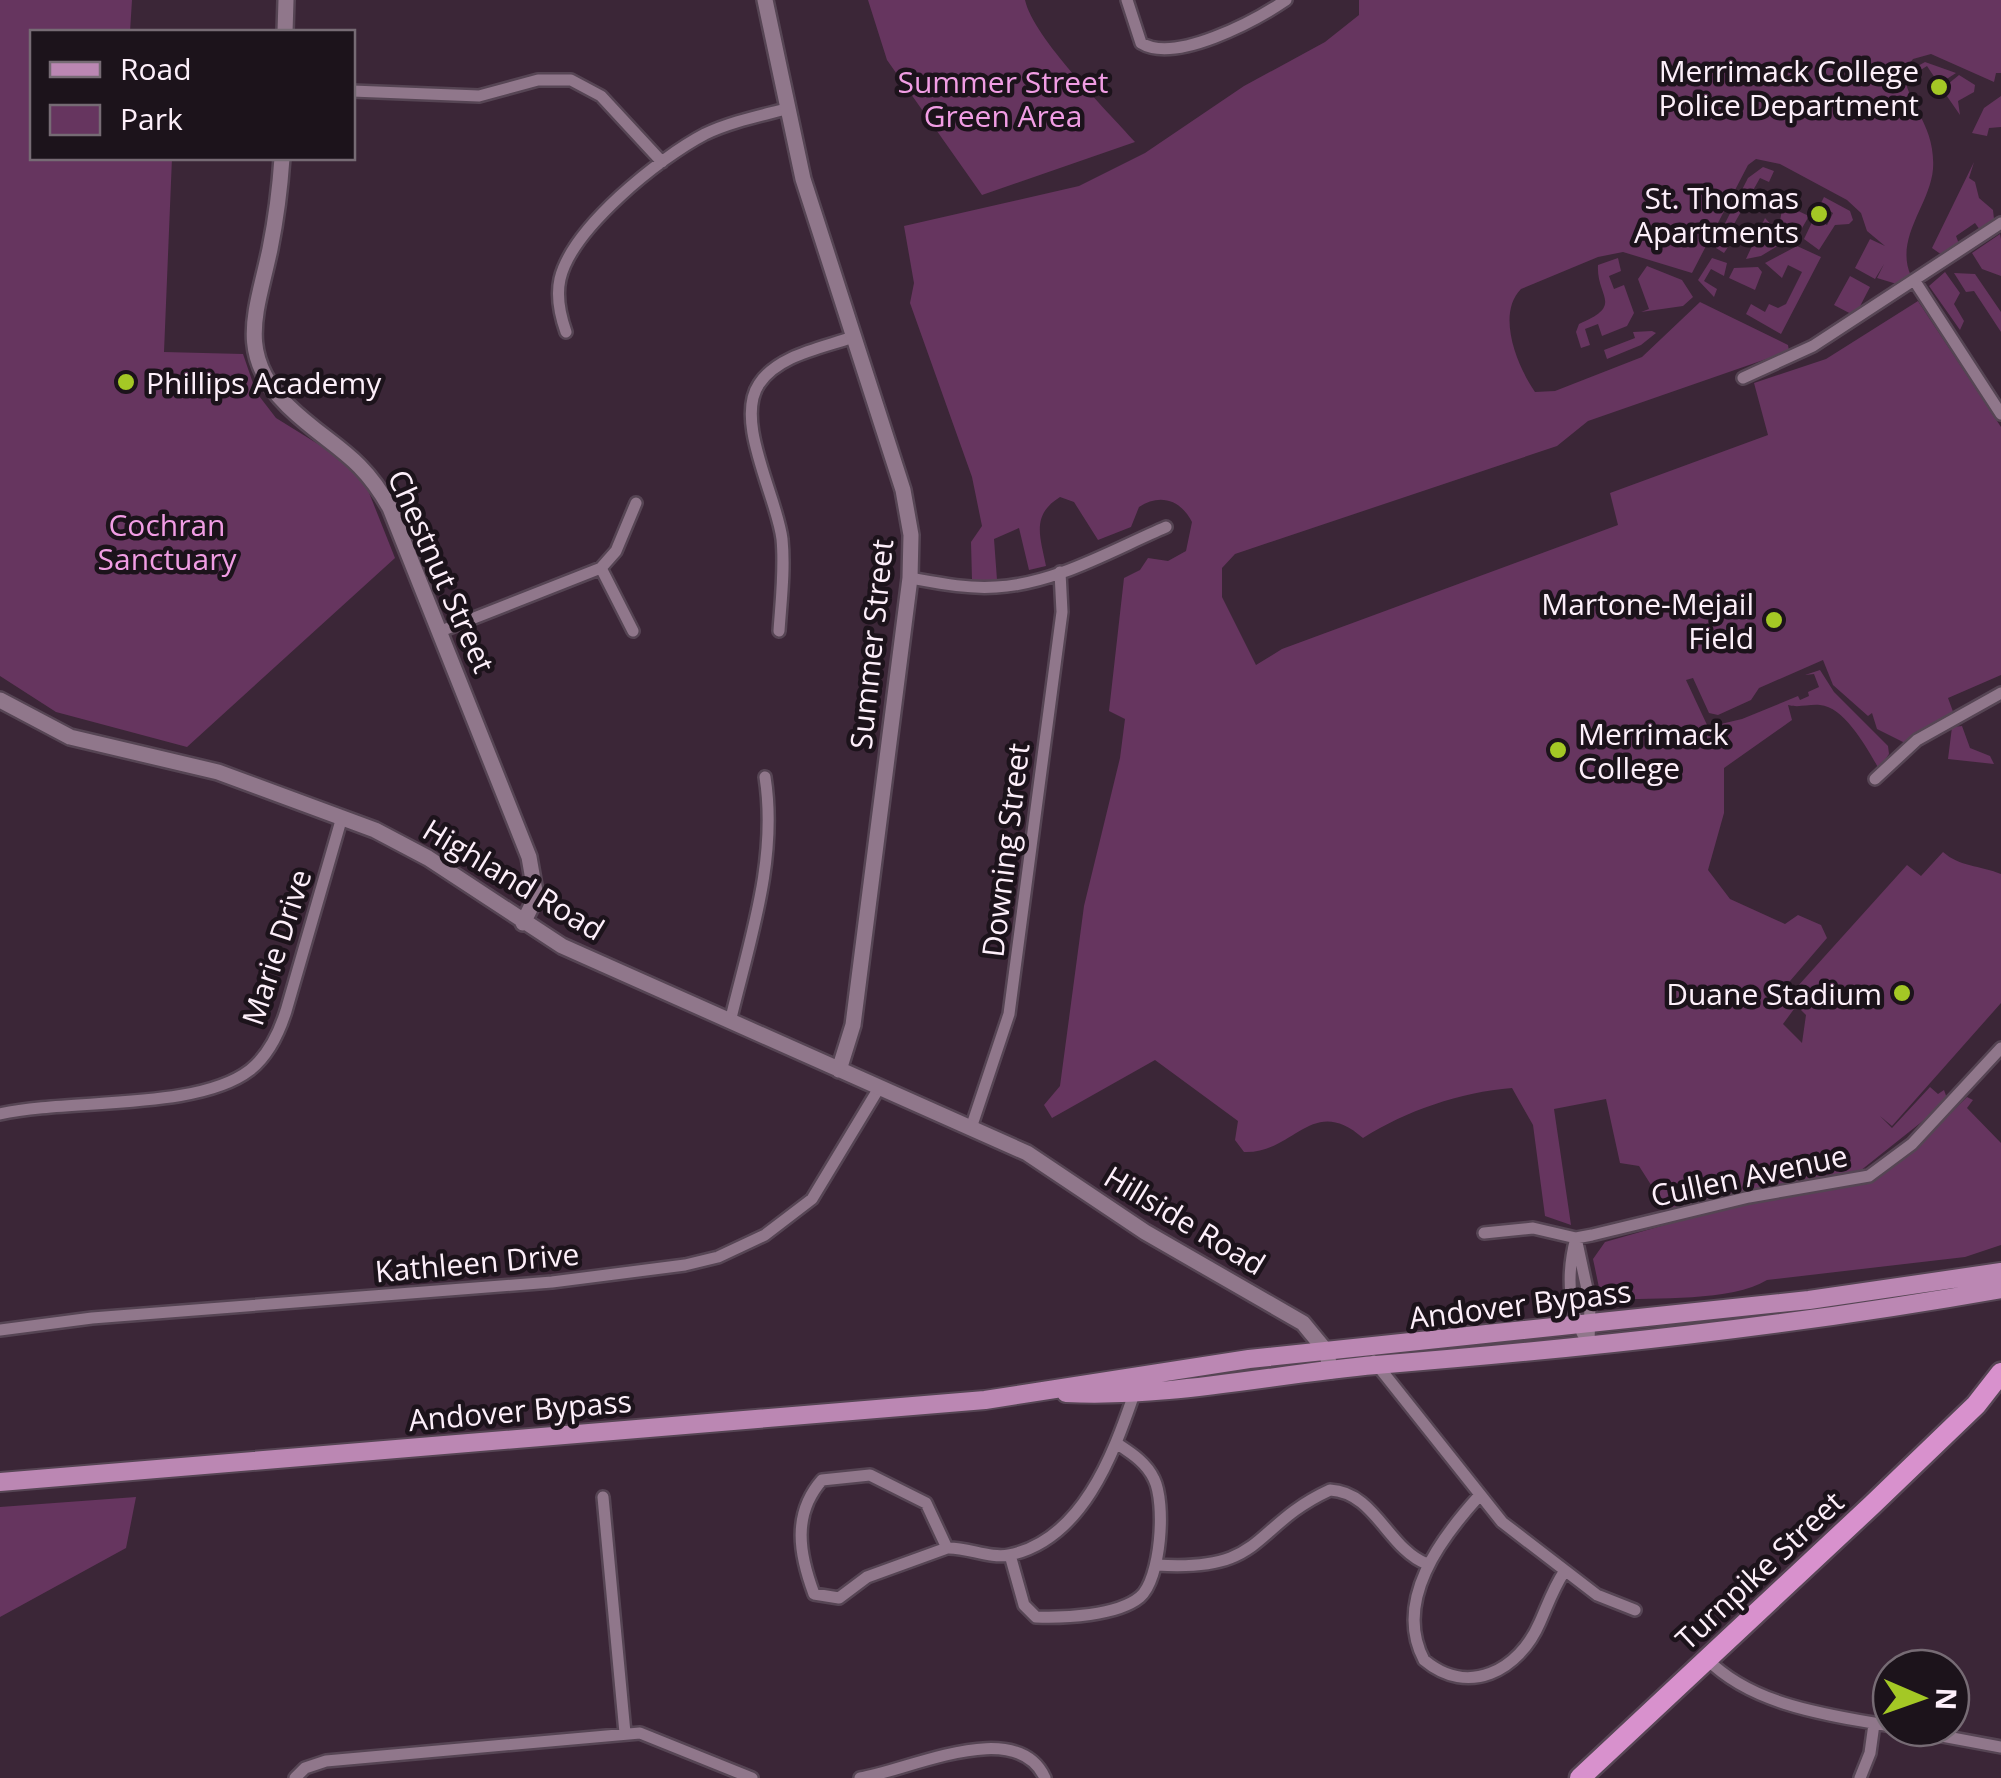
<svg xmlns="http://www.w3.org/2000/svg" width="2001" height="1778" font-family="'Open Sans',sans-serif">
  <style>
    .green { fill: #66355f }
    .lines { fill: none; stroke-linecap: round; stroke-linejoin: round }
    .street-casing { stroke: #564554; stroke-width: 16 }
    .secondary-casing { stroke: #564554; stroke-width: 20 }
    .primary-casing { stroke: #564554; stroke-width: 22 }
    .highway-casing { stroke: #564554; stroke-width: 25 }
    .street { stroke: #90778b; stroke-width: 11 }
    .secondary { stroke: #90778b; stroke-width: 15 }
    .primary { stroke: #bb87b3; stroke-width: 18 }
    .highway { stroke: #d891cd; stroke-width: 20 }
    .poi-dot { fill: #a4c825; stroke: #1c131b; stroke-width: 4 }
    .labels { text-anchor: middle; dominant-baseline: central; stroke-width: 9; stroke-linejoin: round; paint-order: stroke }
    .poi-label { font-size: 30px; fill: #fdeffa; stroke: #1c131b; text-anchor: end }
    .park-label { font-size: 30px; fill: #f19de4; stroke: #1c131b }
    .street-label { font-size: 30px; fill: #fdeffa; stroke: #1c131b }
  </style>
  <rect width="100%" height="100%" fill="#3b2637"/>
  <path class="green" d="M0,0H132L130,32H32V158H172L164,352L243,354L256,392L276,418L360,470L395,558L187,747L56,712L0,676Z
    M868,0H1025C1034,39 1106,109 1135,142L982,195L887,60Z
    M1359,0H2001V73H1996L1994,82L1931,54L1913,59L1904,71C1906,105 1936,124 1933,169C1930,205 1894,238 1911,276L1900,285L1877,278L1884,264L1875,279L1855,268L1870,239L1885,246L1867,231L1861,213L1847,200L1780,164L1756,159L1748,165L1692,273L1623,252L1598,257L1521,289C1496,314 1517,366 1535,392L1555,391L1642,357L1700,302L1788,345L1789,351L1588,421L1557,446L1235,554L1222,568V597L1256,665L1282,649L1618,525L1610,493L1768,435L1754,383L1826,359L1918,301L2001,427V675L1948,698L1955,717L1927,727L1909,745L1877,729L1872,713L1868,716L1833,685L1823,660L1759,688L1751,700L1718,715L1709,713L1693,678L1686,680L1708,727L1742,719L1798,696L1800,700L1809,696L1808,692L1819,687L1814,674L1805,675L1820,670L1834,692L1888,746L1889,754L1879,769C1868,750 1845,707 1820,705C1808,704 1799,708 1788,705L1792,720L1724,768V813L1708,870L1730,899L1785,924L1798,915L1821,925L1827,938L1790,981L1794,1009L1783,1024L1802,1043L1806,1015L1801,1010L1810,999L1797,987L1907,865L1921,876L1943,852C1960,867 1979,865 2001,874V1003L1892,1126L1880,1116L1892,1128L1930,1087L1938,1094L1944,1090L1948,1101L1860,1171L1667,1210L1639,1166L1620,1163L1606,1099L1554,1109L1571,1225L1545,1216L1533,1125L1512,1088C1460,1092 1406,1111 1363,1138C1312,1093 1294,1154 1244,1152L1235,1140L1238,1121L1155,1060L1052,1118L1044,1105L1060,1086L1084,906L1120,758L1125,719L1109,711L1124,578L1140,570L1148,558L1168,561L1186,551L1192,522C1181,500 1160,493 1139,507L1131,527L1098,540L1074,502L1060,497C1031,515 1040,536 1046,566L1029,570L1019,528L994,539L997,580H972L971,542L982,526L972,477L910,303L914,283L904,226L1079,186L1145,153L1244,86L1325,42L1359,15Z
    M1925,62L1956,73L1939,84L1927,66L1911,76L1914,68Z
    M1959,75L1975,85L1974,92L1958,101L1960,115L1942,89Z
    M2001,96V127L1989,128L1987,136L1972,133L1984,108Z
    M1974,162L1969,178L1975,182L1979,198L1993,210L1994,219L1980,230L1975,223L1956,236L1959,244L1942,255L1932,248Z
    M1763,167L1774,171L1769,182L1760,178L1725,240L1730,244L1724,253L1716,248L1717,239L1748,178Z
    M1824,197L1850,211L1853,220L1849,224L1835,225L1819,250L1804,239L1814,218L1827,225L1833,213L1820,205Z
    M1783,204L1809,216L1798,235L1780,221Z
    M1765,218L1786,241L1761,256L1746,259Z
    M2000,234L2001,239V276L1982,269L1972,253Z
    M1797,246L1821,257L1781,334L1746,314L1751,304L1765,312L1769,304L1778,308L1786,304L1802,272L1788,265L1782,278L1765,263Z
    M1618,258L1621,271L1609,276L1614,289L1624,285L1634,313L1627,326L1602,336L1598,324L1585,329L1590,345L1581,348L1576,332L1579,324C1625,305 1596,297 1598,265Z
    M1712,258L1727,263L1724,276L1711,269L1704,281L1717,289L1714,297L1698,280Z
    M1647,266L1682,280L1693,297L1683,306L1641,312L1649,309L1638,279Z
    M1758,267L1762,272L1755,290L1729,278L1734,268Z
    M1945,272L1960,293L1954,304L1964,321L1960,330L1929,286Z
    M1954,273L1975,274L2001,312V332L1974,291L1966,292Z
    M1850,276L1870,287L1855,316L1834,305Z
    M1652,331L1656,333L1641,345L1607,359L1604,350L1635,338L1633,332Z
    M1962,726L1970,748L1990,756L1994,764L1948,759L1952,727Z
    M1967,1097L1973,1100L1967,1108L2001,1143V1245L1965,1257L1767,1280C1732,1302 1654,1297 1612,1300L1601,1297L1593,1259L1605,1242L1742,1203L1867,1184L1909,1154Z
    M136,1497L126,1548L0,1617V1507Z"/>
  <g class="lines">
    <g class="street-casing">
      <path id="street" d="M1127,0L1141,43C1175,64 1255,21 1286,0
        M352,91L479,96L538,80H571L601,96L662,162
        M1914,280L2001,414
        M566,332C560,315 556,297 560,279C572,228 659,158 705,134C730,122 759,116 786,109
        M1743,378L1813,346L2001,223
        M601,568L633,631
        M910,578C938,583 967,589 996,587C1055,584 1112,550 1166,527
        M441,631L601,568L616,551L636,503
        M779,631C781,601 785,569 782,539C777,497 734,421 759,384C778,355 822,348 853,337
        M1875,779L1917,740L2001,693
        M730,1022C749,942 778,860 765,777
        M0,1114C69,1098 197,1111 250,1070C269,1055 279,1033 286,1011L342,817
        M971,1128L1009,1014L1062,612L1060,572
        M1484,1233L1533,1228L1576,1238L1592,1235L1749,1197L1869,1176L1912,1144L2001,1048
        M1576,1238L1590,1303L1589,1345C1568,1313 1566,1275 1576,1238Z
        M0,1330L92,1318L552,1282L685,1265L718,1257L765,1235L812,1199L879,1088
        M1374,1361L1502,1522L1597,1595L1635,1610
        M870,1475L926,1503L947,1548L867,1577L839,1598L814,1594C799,1554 792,1514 822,1480Z
        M1479,1496C1441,1538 1393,1601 1424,1660C1468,1697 1519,1671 1540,1622C1548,1604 1553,1589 1564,1572
        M603,1497L625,1733
        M947,1548C967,1547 990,1559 1009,1555C1082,1540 1113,1455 1134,1394
        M1010,1555L1024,1605L1036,1617C1064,1618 1117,1616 1140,1597C1161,1579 1166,1503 1154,1479C1146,1462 1131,1453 1116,1443
        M1157,1565C1267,1572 1250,1527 1330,1490C1375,1492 1388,1549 1427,1564
        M1707,1659C1753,1706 1829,1715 1891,1726
        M1899,1728L2001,1747
        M295,1778L305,1768L326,1761L640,1733L752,1778
        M860,1778C910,1770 1017,1716 1045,1778
        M1860,1778L1870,1753L1874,1724"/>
    </g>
    <g class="secondary-casing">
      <path id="secondary" d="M765,0L803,179L903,490L911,535L910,578L853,1025L839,1070
        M285,32L286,0
        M282,158C280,188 276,219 270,249C257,311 235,354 288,406C329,446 359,452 390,508L529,857L536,897L523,923
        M0,700L70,737L218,772L375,830L428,858L562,946L1027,1153L1145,1232L1303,1323L1326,1351L1331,1371"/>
    </g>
    <g class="primary-casing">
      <path id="primary" d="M1066,1393C1171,1398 1272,1374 1376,1365C1586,1348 1793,1326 2001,1289
        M0,1482L985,1400L1249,1359L1809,1300L2001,1272"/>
    </g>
    <g class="highway-casing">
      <path id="highway" d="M1580,1778L1872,1505L1976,1405L2001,1373"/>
    </g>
    <use href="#street" class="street"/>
    <use href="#secondary" class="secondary"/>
    <use href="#primary" class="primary"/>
    <use href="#highway" class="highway"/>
  </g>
  <g class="poi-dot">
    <circle cx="1939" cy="87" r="10"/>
    <circle cx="1819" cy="214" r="10"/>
    <circle cx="126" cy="382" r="10"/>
    <circle cx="1774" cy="620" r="10"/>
    <circle cx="1558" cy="750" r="10"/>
    <circle cx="1902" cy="993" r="10"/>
  </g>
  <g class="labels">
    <g class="poi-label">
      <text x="1919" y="70">Merrimack College<tspan x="1919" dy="34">Police Department</tspan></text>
      <text x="1799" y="197">St. Thomas<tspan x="1799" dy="34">Apartments</tspan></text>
      <text x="146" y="382" text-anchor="start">Phillips Academy</text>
      <text x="1754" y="603">Martone-Mejail<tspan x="1754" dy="34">Field</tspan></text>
      <text x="1578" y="733" text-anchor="start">Merrimack<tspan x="1578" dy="34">College</tspan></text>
      <text x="1882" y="993">Duane Stadium</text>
    </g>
    <g class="park-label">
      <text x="1003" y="81">Summer Street<tspan x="1003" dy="34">Green Area</tspan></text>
      <text x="167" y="524">Cochran<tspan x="167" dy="34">Sanctuary</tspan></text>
    </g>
    <g class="street-label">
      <text transform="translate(442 571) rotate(66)">Chestnut Street</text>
      <text transform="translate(871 644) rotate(-84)">Summer Street</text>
      <text transform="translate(1005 850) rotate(-83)">Downing Street</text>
      <text transform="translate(514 879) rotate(31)">Highland Road</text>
      <text transform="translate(276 947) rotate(-72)">Marie Drive</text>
      <text transform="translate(1749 1175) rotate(-12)">Cullen Avenue</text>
      <text transform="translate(1185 1220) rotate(31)">Hillside Road</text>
      <text transform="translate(477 1262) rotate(-5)">Kathleen Drive</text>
      <text transform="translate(1520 1304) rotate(-7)">Andover Bypass</text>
      <text transform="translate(520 1410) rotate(-5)">Andover Bypass</text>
      <text transform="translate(1759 1570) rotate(-43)">Turnpike Street</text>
    </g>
  </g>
  <rect x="30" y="30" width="325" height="130" fill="#1c131b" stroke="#766b74" stroke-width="2.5"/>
  <rect x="50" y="62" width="50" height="15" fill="#bb87b3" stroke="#766b74" stroke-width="2.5"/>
  <text x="120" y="80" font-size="30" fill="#fdeffa">Road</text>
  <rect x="50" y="105" width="50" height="30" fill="#66355f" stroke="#766b74" stroke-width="2.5"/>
  <text x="120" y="130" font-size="30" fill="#fdeffa">Park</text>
  <g transform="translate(1921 1698) rotate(92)"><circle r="48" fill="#1c131b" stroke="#766b74" stroke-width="2.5"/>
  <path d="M0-8L18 38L0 25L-18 38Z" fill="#a4c825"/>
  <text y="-15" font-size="28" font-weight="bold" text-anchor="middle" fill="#fdeffa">N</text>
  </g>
</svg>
